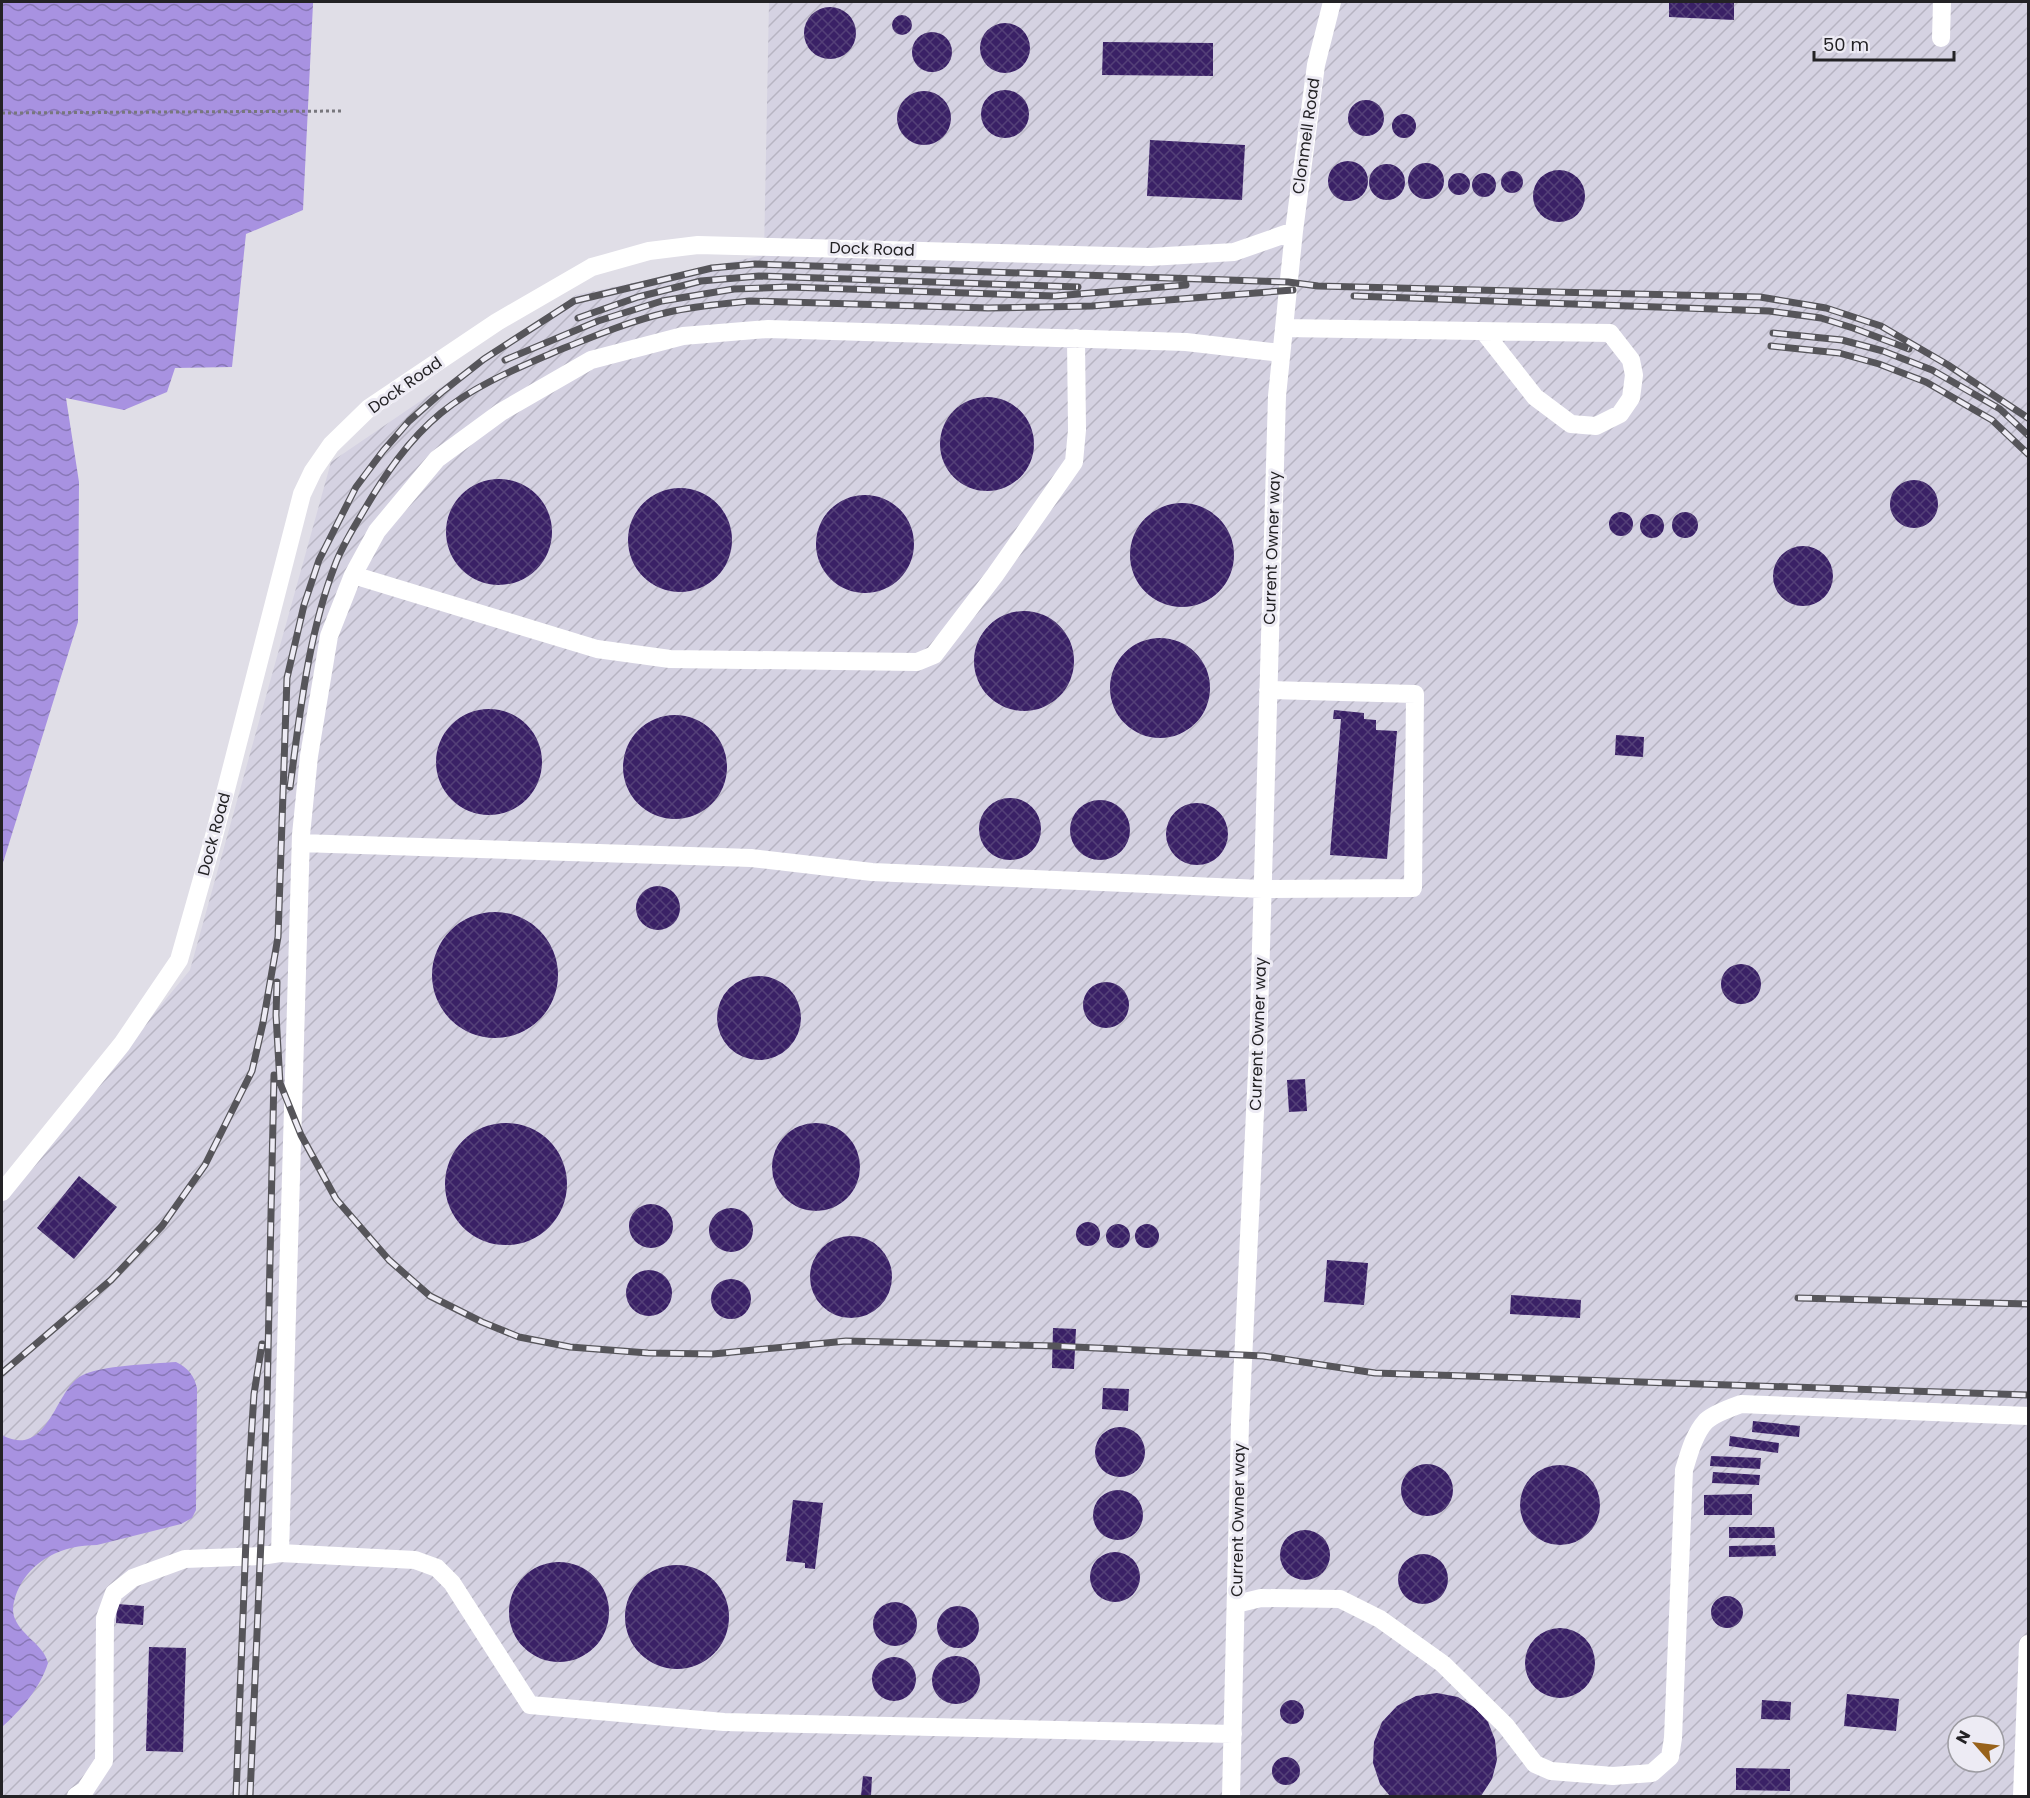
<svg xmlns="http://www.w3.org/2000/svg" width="2030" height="1798" font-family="Poppins,sans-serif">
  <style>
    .industrial { fill: url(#industrial-furrows); fill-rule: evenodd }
    .water { fill: url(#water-waves) }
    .building { fill: url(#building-cross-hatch) }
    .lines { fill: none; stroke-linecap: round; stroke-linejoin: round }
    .path { stroke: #78777d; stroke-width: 3; stroke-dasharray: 3 3; stroke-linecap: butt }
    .minor { stroke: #fff; stroke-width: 18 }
    .rail-casing { stroke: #56555a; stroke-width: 7 }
    .rail { stroke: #edebf4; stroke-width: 4.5; stroke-dasharray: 14; stroke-linecap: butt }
    .labels { text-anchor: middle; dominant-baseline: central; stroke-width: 6; stroke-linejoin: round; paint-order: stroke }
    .street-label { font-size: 16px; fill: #232225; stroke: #edebf4 }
  </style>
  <defs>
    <pattern id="industrial-furrows" width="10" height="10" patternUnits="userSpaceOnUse" patternTransform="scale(1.5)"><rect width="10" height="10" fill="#d5d2e2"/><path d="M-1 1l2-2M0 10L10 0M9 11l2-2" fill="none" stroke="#b7b4c2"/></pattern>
    <pattern id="water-waves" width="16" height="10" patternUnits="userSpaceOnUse" patternTransform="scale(1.5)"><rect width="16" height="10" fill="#a892e1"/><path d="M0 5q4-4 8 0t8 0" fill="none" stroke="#8877b6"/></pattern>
    <pattern id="building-cross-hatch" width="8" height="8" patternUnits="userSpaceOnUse" patternTransform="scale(1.5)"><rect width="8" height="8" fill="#3a2166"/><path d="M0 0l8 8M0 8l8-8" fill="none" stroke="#544078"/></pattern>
  </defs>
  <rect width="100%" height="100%" fill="#e0dee7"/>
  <path class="industrial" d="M769,2H2028V1796H2V1197L190,970L331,462L576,295L764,255ZM1958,1726H1994V1762H1958Z"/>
  <path class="water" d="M2,2H313V4L303,210L246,234L232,367L175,368L167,392L124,410L66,398L79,482L78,622L2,866Z
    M176,1362C188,1368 194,1375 197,1388L196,1510L192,1518L181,1524L97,1545C63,1545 31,1559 17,1592C14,1600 11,1610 15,1619C22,1636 44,1645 48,1663C40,1688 21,1710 2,1727V1435C48,1460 55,1390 81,1376C101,1365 152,1364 176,1362Z"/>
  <path class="building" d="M1669,2H1734V20L1669,17Z
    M804 33a26 26 0 1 1 52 0a26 26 0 1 1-52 0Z
    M892 25a10 10 0 1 1 20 0a10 10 0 1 1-20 0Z
    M980 48a25 25 0 1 1 50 0a25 25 0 1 1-50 0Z
    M912 52a20 20 0 1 1 40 0a20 20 0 1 1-40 0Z
    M1103,42L1213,43V76L1102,75Z
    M981 114a24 24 0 1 1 48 0a24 24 0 1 1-48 0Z
    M897 118a27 27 0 1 1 54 0a27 27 0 1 1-54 0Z
    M1348 118a18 18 0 1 1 36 0a18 18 0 1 1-36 0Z
    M1392 126a12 12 0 1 1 24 0a12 12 0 1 1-24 0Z
    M1150,140L1245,145L1242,200L1147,196Z
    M1328 181a20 20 0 1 1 40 0a20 20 0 1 1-40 0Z
    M1408 181a18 18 0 1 1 36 0a18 18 0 1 1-36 0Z
    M1369 182a18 18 0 1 1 36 0a18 18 0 1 1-36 0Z
    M1533 196a26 26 0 1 1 52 0a26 26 0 1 1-52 0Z
    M1501 182a11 11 0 1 1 22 0a11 11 0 1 1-22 0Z
    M1448 184a11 11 0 1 1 22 0a11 11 0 1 1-22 0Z
    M1472 185a12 12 0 1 1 24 0a12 12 0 1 1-24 0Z
    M940 444a47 47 0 1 1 94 0a47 47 0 1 1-94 0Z
    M446 532a53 53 0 1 1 106 0a53 53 0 1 1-106 0Z
    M1890 504a24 24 0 1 1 48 0a24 24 0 1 1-48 0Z
    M628 540a52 52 0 1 1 104 0a52 52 0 1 1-104 0Z
    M816 544a49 49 0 1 1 98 0a49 49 0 1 1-98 0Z
    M1130 555a52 52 0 1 1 104 0a52 52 0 1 1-104 0Z
    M1609 524a12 12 0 1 1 24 0a12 12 0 1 1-24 0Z
    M1672 525a13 13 0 1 1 26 0a13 13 0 1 1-26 0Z
    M1640 526a12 12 0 1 1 24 0a12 12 0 1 1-24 0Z
    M1773 576a30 30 0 1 1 60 0a30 30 0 1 1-60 0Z
    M974 661a50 50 0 1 1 100 0a50 50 0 1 1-100 0Z
    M1110 688a50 50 0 1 1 100 0a50 50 0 1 1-100 0Z
    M436 762a53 53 0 1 1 106 0a53 53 0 1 1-106 0Z
    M1334,710L1364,713V719L1376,720V730L1397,731L1387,859L1330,855L1341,719H1333Z
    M623 767a52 52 0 1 1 104 0a52 52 0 1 1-104 0Z
    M1616,735L1644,737L1643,757L1615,755Z
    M979 829a31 31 0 1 1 62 0a31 31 0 1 1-62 0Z
    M1070 830a30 30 0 1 1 60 0a30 30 0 1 1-60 0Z
    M1166 834a31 31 0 1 1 62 0a31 31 0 1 1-62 0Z
    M636 908a22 22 0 1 1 44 0a22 22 0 1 1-44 0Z
    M432 975a63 63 0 1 1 126 0a63 63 0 1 1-126 0Z
    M1721 984a20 20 0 1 1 40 0a20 20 0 1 1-40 0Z
    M717 1018a42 42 0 1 1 84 0a42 42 0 1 1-84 0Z
    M1083 1005a23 23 0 1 1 46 0a23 23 0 1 1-46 0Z
    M1305,1079L1307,1111L1289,1112L1287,1080Z
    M772 1167a44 44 0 1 1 88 0a44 44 0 1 1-88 0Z
    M445 1184a61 61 0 1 1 122 0a61 61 0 1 1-122 0Z
    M79,1176L117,1207L74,1259L37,1228Z
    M629 1226a22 22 0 1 1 44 0a22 22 0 1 1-44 0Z
    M709 1230a22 22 0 1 1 44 0a22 22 0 1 1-44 0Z
    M1076 1234a12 12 0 1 1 24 0a12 12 0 1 1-24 0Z
    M1106 1236a12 12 0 1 1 24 0a12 12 0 1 1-24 0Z
    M1135 1236a12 12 0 1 1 24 0a12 12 0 1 1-24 0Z
    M810 1277a41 41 0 1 1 82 0a41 41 0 1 1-82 0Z
    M1327,1260L1368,1263L1364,1305L1324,1302Z
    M626 1293a23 23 0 1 1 46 0a23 23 0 1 1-46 0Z
    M711 1299a20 20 0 1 1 40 0a20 20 0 1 1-40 0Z
    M1511,1295L1581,1300L1580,1318L1510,1314Z
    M1053,1328L1076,1329L1074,1369L1052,1368Z
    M1103,1388L1129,1389L1128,1411L1102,1409Z
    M1753,1421L1800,1426L1799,1437L1752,1432Z
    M1095 1452a25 25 0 1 1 50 0a25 25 0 1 1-50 0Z
    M1730,1436L1779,1443L1778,1453L1729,1446Z
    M1711,1456L1761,1458L1760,1469L1710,1466Z
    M1401 1490a26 26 0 1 1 52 0a26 26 0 1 1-52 0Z
    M1520 1505a40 40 0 1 1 80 0a40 40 0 1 1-80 0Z
    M1713,1472L1760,1475L1759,1485L1712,1483Z
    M1093 1515a25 25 0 1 1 50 0a25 25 0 1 1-50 0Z
    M1752,1494V1515H1704V1495Z
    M793,1500L823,1503L815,1569L805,1568V1563L786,1561Z
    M1729,1527H1774L1775,1538H1729Z
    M1280 1555a25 25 0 1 1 50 0a25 25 0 1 1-50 0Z
    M1775,1545L1776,1556L1729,1557V1546Z
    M1090 1577a25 25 0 1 1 50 0a25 25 0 1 1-50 0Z
    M1398 1579a25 25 0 1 1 50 0a25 25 0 1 1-50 0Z
    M509 1612a50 50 0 1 1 100 0a50 50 0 1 1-100 0Z
    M625 1617a52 52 0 1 1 104 0a52 52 0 1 1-104 0Z
    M1711 1612a16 16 0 1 1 32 0a16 16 0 1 1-32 0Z
    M873 1624a22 22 0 1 1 44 0a22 22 0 1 1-44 0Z
    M117,1604L144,1606L143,1625L116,1623Z
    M937 1627a21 21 0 1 1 42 0a21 21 0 1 1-42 0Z
    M1525 1663a35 35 0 1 1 70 0a35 35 0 1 1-70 0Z
    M149,1647L186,1648L183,1752L146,1751Z
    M932 1680a24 24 0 1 1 48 0a24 24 0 1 1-48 0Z
    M872 1679a22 22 0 1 1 44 0a22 22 0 1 1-44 0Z
    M1437,1693L1458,1697L1475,1708L1488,1722L1495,1740L1497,1760L1492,1779L1481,1796H1390L1380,1784L1373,1763L1374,1742L1382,1722L1397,1706L1416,1696Z
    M1847,1694L1899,1699L1896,1731L1844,1726Z
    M1280 1712a12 12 0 1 1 24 0a12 12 0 1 1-24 0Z
    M1762,1700L1791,1702L1790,1720L1761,1719Z
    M1272 1771a14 14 0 1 1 28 0a14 14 0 1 1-28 0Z
    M1736,1768L1790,1769V1791L1736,1790Z
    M863,1776L872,1777L871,1796H861Z"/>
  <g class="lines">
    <path class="path" d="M2,113L342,111"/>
    <path class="minor" d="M1941,38L1942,2
      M1284,328L1610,333L1631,360L1634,375L1631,398L1620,414L1596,426L1571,424L1535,397L1484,332
      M353,575L597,649L670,659L917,662L934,655L995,575L1074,462L1077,430L1076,338
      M301,843L751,858L872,872L1262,889L1413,888L1415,694L1268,690
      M2,1192L122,1044L179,960L213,840L302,494L313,471L331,445L369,408L497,322L592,267L649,251L698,245L1150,257L1234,252L1294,231
      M280,1553L301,835L309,756L329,636L353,575L377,531L437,459L501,412L591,360L683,336L768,329L1186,342L1281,353
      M1236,1604L1261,1598L1340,1599L1380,1619L1443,1664L1506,1726L1535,1764L1551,1771L1613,1776L1652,1773L1670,1757L1673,1738L1684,1470C1689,1454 1694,1434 1706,1421C1715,1413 1730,1408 1741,1404L2028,1416
      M76,1796L85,1790L104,1761L105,1618L114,1593L133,1578L185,1559L261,1556L280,1553L415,1560L437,1568L452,1583L530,1705L724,1722L1233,1734
      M1231,1796L1240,1423L1258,1050L1277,396L1294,231L1316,65L1332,2
      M2022,1796L2028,1644"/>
    <g class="rail-casing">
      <path id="rail" d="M1354,296L1769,311L1821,318L1853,328L1909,349
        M578,318L638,297L701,281L759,276L1078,287
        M1773,333L1842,340L1883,351L1932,370L2000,409L2028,435
        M1771,346L1839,353L1879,364L1926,382L1992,420L2028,454
        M505,360L598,321L662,301L734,289L788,287L1055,296L1186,285
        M290,787C300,713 308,635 335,565C342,546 353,529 363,512C384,476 408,440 441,413C475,385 518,368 557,351C594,336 630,321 669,312C695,306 723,304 750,301L988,308L1092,306L1293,290
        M277,982L276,1015L280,1083L301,1135L336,1199L389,1260L430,1296L482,1322L519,1337L570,1347L648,1353L713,1354L846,1341L1054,1346L1263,1356L1375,1373L2028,1395
        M1798,1298L2028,1304
        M2,1373L111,1280L162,1226L205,1165L252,1071L263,1023L278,937L287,678L304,605L319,560L356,487L383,451L409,421L442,392L484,359L574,301L712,268L755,264L1288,282L1318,286L1760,297L1826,308L1881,326L1948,365L2028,418
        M236,1796L248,1488L254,1394L262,1344
        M250,1796L267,1400L274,1075"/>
    </g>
    <use href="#rail" class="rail"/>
  </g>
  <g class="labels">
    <g class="street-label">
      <text transform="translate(1306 136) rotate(-82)">Clonmell Road</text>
      <text transform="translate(872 249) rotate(2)">Dock Road</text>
      <text transform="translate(405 385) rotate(-35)">Dock Road</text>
      <text transform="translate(1272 548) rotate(-88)">Current Owner way</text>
      <text transform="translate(214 834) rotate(-75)">Dock Road</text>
      <text transform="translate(1258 1034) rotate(-88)">Current Owner way</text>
      <text transform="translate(1238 1520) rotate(-89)">Current Owner way</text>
    </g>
  </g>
  <rect width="2030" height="1798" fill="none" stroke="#232225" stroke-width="6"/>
  <g transform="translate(1976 1744) rotate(298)"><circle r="28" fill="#edebf4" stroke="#9c9ba1" stroke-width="1.5"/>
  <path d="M0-4.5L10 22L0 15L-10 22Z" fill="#98621b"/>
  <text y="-9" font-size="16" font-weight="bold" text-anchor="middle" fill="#232225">N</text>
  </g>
  <path d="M1814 51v9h140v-9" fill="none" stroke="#232225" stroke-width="3"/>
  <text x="1823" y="51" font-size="18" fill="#232225" stroke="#edebf4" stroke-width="4.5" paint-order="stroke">50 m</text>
</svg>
